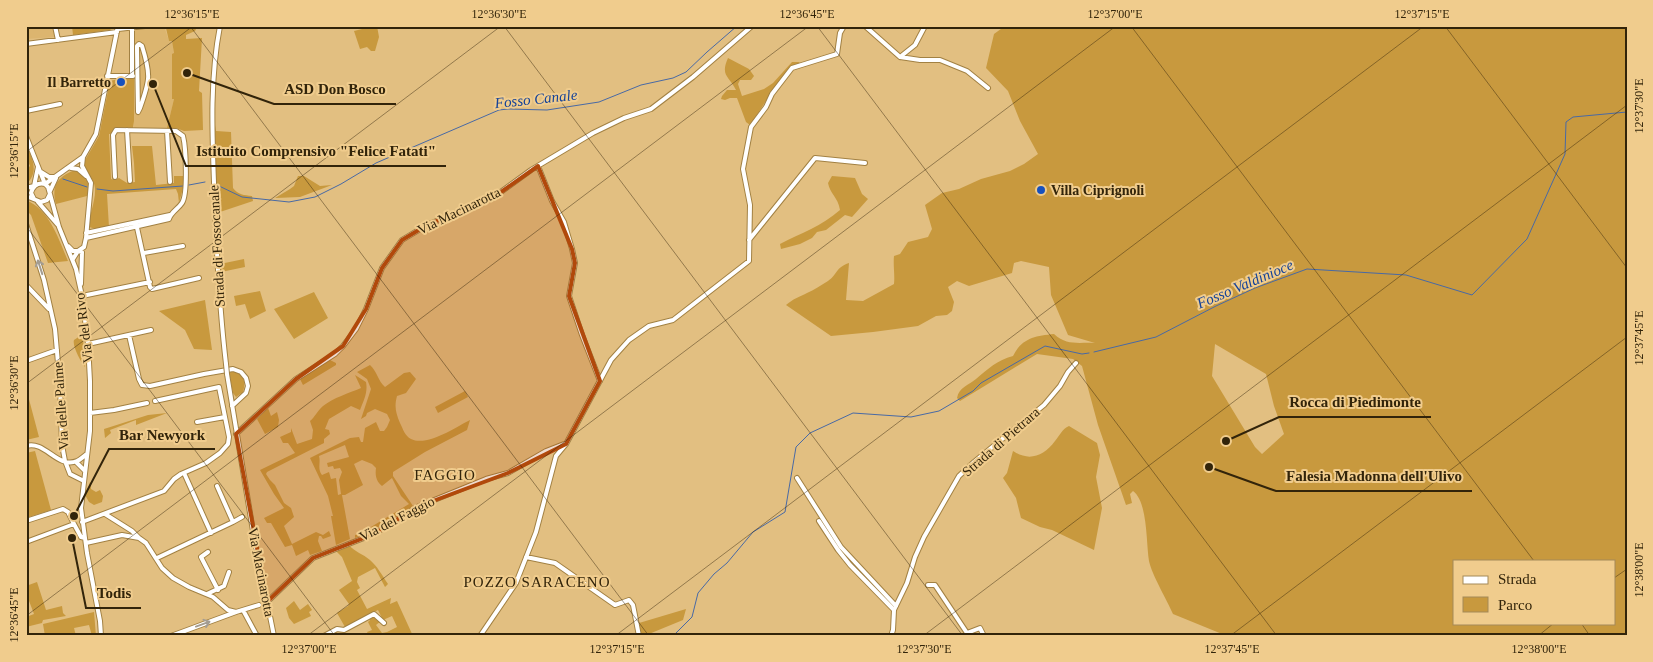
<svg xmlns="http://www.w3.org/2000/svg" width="1653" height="662" font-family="Georgia,serif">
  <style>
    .built { fill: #dcb56f }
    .green { fill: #c8993e; fill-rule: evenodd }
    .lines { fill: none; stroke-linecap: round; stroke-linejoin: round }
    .stream { stroke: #4869a5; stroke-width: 1 }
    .minor-casing { stroke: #a28143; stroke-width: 6 }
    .minor { stroke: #fff; stroke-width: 4 }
    .minor-bridge-casing { stroke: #a28143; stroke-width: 6; stroke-linecap: butt }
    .minor-bridge { stroke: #fff; stroke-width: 4 }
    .oneway { stroke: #a39c91 }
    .marked { fill: #b1490b; fill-opacity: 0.2; stroke: #b1490b; stroke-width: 4; stroke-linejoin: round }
    .ticks { fill: none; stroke: #32240a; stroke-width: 1; stroke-opacity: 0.45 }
    .poi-dot { fill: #1751bd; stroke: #f0cc8d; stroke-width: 2 }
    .labels { text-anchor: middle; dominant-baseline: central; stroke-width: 4; stroke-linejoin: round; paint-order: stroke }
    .poi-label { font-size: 14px; font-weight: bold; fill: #32240a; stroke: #f0cc8d; text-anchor: end }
    .street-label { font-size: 14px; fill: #32240a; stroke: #f0cc8d }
    .water-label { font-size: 15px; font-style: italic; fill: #144298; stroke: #f0cc8d }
    .neighbourhood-label { font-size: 15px; letter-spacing: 1px; fill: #32240a; stroke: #f0cc8d }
    .leader { fill: none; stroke: #32240a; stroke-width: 2 }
    .callout-dot { fill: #32240a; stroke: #f0cc8d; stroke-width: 2 }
    .callout-label { font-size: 15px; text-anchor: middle; font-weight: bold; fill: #32240a; stroke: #f0cc8d; stroke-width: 4; stroke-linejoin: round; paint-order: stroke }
    .neatline { fill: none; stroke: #32240a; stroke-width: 2 }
    .ticks-label { font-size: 12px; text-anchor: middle; fill: #32240a }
  </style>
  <rect width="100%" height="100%" fill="#e2bf81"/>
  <path class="built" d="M26,26H53L55,37L26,39Z
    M164,26L169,41H172L174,54H172V99H174L167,128H134L135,31L138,28Z"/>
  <path class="green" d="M72,26H114L110,30L73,35Z
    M182,26L184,28L183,26H195L196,29L195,31L186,35V39L202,38L199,91L202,93L203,130L184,131L176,128H167L174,99H172V54L174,53L172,41H169L166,28Z
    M361,26H377L379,37L375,51H371L367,47L360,49L354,31L362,29Z
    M1005,26H1627V636H1227L1173,614C1167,600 1152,575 1149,561C1146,543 1148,502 1133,491L1130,494L1132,503L1126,505L1098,425L1082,366L1073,359L1037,354L960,401L957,398C959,387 969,385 976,379C988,369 997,360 1013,356C1022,338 1035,336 1054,334C1067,346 1078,342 1095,343L1068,335L1051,295L1049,267L1021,261L1014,263L1012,273L969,286L957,281L948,287L954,302L952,311L947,315L936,316L918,326L873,332L831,336L786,305C793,299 799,297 807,293C814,290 821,285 828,281C837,275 836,267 849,263L846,300L863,301L894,284C895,274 893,266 894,256L900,254L908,242L928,237L932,229L925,205L942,193L959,189L981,179L1010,171L1024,164L1038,154L1020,121L1008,91L986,68L994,34ZM1215,344L1266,374L1274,406L1284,434L1262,454L1255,447L1212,376ZM1454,561H1614V623H1454Z
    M728,58L749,69L754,76L751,80H740L738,84L742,96L764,89L773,83L792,62H799L800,64C779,72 764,107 750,125L746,122L737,98H730L725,100L721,99L722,96L727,90H736C729,76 720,76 728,58Z
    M118,79V85L124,84V79H134V121L133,128L115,127L111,134H109L111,179L115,180L119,178L127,183L135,182L134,163L132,146H152L156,185L174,183V176H183V188L179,203L178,194L176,189L107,194L109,227L96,229L89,227C89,214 96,201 95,188C94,178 85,172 84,162L99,136L110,81Z
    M213,125H215L216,131L231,132L233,188C238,195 244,195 252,196L253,201L220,212L217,209Z
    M26,144C32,158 40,172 26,184L27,169L30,166L26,156Z
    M75,170C86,177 92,184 87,196L56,204C51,186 57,177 75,170Z
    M298,176H304L320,186L332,185L300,197L275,198L290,189L294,186Z
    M832,176L855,178L862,194L868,199L852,217L845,215L826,230L817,232L812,238L800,244L781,249L780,244C801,233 822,226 840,210C838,197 830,194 828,183Z
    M26,200C50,210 59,240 68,261L48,263L31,215L26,210Z
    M244,259L245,267L221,272L220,264Z
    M260,291L266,311L250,319L245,304L236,306L234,296Z
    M314,292L328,318L294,339L274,309Z
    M205,300L212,350L194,349L185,330L159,311Z
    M80,336L83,337L85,367C81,362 72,346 74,340Z
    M330,360L336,363V365L303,385L300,379Z
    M370,365C377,371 378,381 385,387L404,373L410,372L416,379L406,393L397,396C394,407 396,413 400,423C403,429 405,436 411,439C427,447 456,427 470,420L467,430L425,452L393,472V476L413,506L391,521L355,538V535L361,533L409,504L401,496L392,478L382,486C376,481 375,475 376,468L372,464L362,460L354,464L363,485L345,495H342L350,539L336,545L331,516H333L328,496L310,458L350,438L359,437L361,442H363L365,428L376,422L380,431H384L387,427L390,420L387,414L375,409L367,413L366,416L361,419L371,389L367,379L357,372ZM345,445L349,457L327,463L328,467L333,466L334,469L340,468L342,472L339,480L341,494L338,495L336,478L331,479L329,472L322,475C317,468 321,463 319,456Z
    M234,371C244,374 246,382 243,392L236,397L233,393L229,372Z
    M355,375L366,382C368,392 364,400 360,410L351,406L329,419L325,429L329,430L330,434L324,439V443L267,472L266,474L270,480L275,485L284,503L291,508L294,517L284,526L292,544L316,532L323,535L329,531L331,536L323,539L321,536H319L318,541L322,551L310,555L308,550L296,556L292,545L285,547L271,523H267L264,518L284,508L274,494L260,470L295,453L288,443H283L280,437L291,432V428L297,444L312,439L313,430L310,421C315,417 317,411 323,406C333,398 349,393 361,388Z
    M26,388L39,437L26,440Z
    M465,391L468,397L438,413L435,407Z
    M268,408L271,416L277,412L279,420L278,427L265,434L257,419Z
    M167,413L136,425V420L110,430L111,433L105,438L104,429L148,415Z
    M1069,426L1097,443L1100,455L1096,477L1102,508L1094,550L1052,530L1040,527L1021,518L1016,498L1003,478L1007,473L1013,451C1029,462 1044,456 1055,441C1060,435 1062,429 1069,426Z
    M35,451L51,510L26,518V453Z
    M90,482L91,483V489L96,492L100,490L103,496L102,502L94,505L89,502L85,495Z
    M349,545C355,552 363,554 370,560C377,566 382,575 388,584L385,587L375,568L358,577L357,582L360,588L357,590L367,609L391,598L390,604L397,601L413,636H369L367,632L372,630L368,622L370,620L369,618L374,616L381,621L376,625L382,633L387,632L397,627L392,616L383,620L378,610L345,627L337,613L348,606L349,604L339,590L352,581L342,557L335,550Z
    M37,582L46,610L62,606L63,613L66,616L43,620L42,623L26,627V617L34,614L26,593V586Z
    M294,601L300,610L308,604L312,610L309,612L311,616L294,624L289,618L286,608Z
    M686,609L683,620L644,636L641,634L639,623Z
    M94,612L96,636H92L89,625L74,628L76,636H45L43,624Z"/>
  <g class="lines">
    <path class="stream" d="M63,179L87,187
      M189,185L205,182
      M217,185L242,197L289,202L315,197L341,184L376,163L499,110L508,109L547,110L599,102L641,85L673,78L686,72L707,52L737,26
      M97,189L113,191L183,186
      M1094,352L1156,337L1216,306L1255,288L1307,269L1406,275L1472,295L1527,239L1565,154L1566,122L1573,117L1627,112
      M673,636L692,617L698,593L714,574L727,563L753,532L785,512L796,447L810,433L853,413L911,417L939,411L973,391L981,383L1045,346L1082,354L1089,353"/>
    <g class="minor-casing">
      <path id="minor" d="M55,26L58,40
        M220,26C210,78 212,129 214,182C216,243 219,304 226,364
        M865,26L900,57L920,60H940L967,71L988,88
        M132,27V76
        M118,29L145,26
        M26,44L117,32
        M139,44L142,46C151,75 150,80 140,108L138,112L137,49V46Z
        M900,57L915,45L925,26
        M107,76H133
        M26,111L60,104
        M127,130L130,181
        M167,131L170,182
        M26,136L45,184L48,187L50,194L47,200L41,202L26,196
        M538,166L552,201L564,222L572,249L575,263L569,296L582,335L600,381
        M71,168L78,169L86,176
        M41,172L49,177H55
        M45,184L83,157L96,134L118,26
        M26,188L34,186L38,167
        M50,191L56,178
        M50,194L59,227L76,269L82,296L88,344L90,381V431L81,508L87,553L100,621L101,636
        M34,199L31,193C33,186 37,182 45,184
        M38,202L58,225
        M136,223L150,287L152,289L199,278
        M26,224L44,280L55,329L60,386L62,445L65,461L70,474L84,481
        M86,233L170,215
        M86,238L169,219C171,212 178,209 182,203C188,194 186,148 183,136L176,131L116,130L113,135L115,177
        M749,240L815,158L865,163
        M68,246L73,251H78L84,247L86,238L91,183L82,166L83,157
        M144,253L183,246
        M73,259L78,251L82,252L81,284
        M26,285L49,309
        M82,296L150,282
        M129,335L139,379L142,385L150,386L204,374L233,369L241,372L246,378L248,386L246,393L232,406
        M88,344L151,330
        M26,361L57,350
        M227,374L254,537L274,636
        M90,413L114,410L147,403
        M197,422L225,417
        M236,434L296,379L335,354L343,346L356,329L366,309L382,268L402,240L427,225L494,197L531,170L593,133L624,118L651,109L693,77L752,26
        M26,446C45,440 57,469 77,461C80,460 84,456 87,454
        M76,462L85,471
        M184,473L211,533
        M797,478L841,547L896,606
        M105,514L132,531L139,538
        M26,521L63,509L68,512L74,524
        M819,521L838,550L850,565L894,610
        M82,522L164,491L174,479L181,474L206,463L220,453L228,444L229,437L219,387L155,401
        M233,522L242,517
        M26,542L74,524L81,537L85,538
        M86,543L122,535L139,538L146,543L162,568L173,578L189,587L213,597L228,610L236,612
        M208,552L201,557L218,590
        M526,557L555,563L615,605L629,600L633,605L639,636
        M157,558L233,522L217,486
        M928,585H935L967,633L980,628L984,636
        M207,594L224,586L229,572
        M267,602L313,558L374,534L417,507L486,479L508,473L546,451L564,444
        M243,610L257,636
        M171,636L236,612L259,605
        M324,636L337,629L344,630L374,614L384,623
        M480,636L516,583L536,532L556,456L566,444L611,360L629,340L649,326L673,320L749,261L750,205L743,169L751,127L766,107L772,94L792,68L837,54L840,33L844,26
        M891,636L893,630L894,610L907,583L915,557L924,537L959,476L974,462L1044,405L1060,386L1068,372L1076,363"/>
    </g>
    <use href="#minor" class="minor"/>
    <g class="minor-bridge-casing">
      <path id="minor-bridge" d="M226,364L227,374"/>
    </g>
    <use href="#minor-bridge" class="minor-bridge"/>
  </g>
  <defs><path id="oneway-shaft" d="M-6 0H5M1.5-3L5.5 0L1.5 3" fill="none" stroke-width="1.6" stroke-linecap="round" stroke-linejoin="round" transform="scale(1.25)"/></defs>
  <g class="oneway">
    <use href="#oneway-shaft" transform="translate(40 267) rotate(-108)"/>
    <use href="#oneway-shaft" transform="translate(203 624) rotate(-20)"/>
  </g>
  <path class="marked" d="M538,166L572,249L575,263L569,296L600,381L566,444L508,473L417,507L374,534L313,558L267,602L236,434L296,379L343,346L366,309L382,268L402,240L427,225L494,197Z"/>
  <path class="ticks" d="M190,26L649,636M504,26L963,636M817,26L1277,636M1131,26L1534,561M1445,26L1627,268M26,152L193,26M26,226L335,636M26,384L501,26M1614,578L1627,569M26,616L809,26M1581,623L1590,636M307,636L1116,26M615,636L1424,26M923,636L1627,105M1230,636L1627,337M1538,636L1554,623"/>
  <g class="poi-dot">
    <circle cx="121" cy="82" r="5"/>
    <circle cx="1041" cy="190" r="5"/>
  </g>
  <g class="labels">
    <g class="poi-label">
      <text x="111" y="82">Il Barretto</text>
      <text x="1051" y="190" text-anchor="start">Villa Ciprignoli</text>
    </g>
    <g class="street-label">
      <text transform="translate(459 211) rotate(-26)">Via Macinarotta</text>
      <text transform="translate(217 246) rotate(-93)">Strada di Fossocanale</text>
      <text transform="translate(84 328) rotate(-97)">Via del Rivo</text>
      <text transform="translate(61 406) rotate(-94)">Via delle Palme</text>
      <text transform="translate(1001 442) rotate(-41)">Strada di Pietrara</text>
      <text transform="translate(397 519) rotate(-27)">Via del Faggio</text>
      <text transform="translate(261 572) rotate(79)">Via Macinarotta</text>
    </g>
    <g class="water-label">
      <text transform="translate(536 99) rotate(-6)">Fosso Canale</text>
      <text transform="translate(1245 284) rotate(-23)">Fosso Valdinioce</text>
    </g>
    <g class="neighbourhood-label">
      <text x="445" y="475">FAGGIO</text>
      <text x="537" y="582">POZZO SARACENO</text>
    </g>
  </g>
  <path class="leader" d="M187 73L274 104H396M153 84L186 166H446M1226 441L1279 417H1431M74 516L109 449H215M1209 467L1276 491H1472M72 538L86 608H141"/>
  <g class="callout-dot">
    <circle cx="187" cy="73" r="5"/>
    <circle cx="153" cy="84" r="5"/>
    <circle cx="1226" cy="441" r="5"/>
    <circle cx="74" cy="516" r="5"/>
    <circle cx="1209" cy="467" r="5"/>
    <circle cx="72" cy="538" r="5"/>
  </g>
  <g class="callout-label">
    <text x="335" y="94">ASD Don Bosco</text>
    <text x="316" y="156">Istituito Comprensivo "Felice Fatati"</text>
    <text x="1355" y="407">Rocca di Piedimonte</text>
    <text x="162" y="440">Bar Newyork</text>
    <text x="1374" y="481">Falesia Madonna dell'Ulivo</text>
    <text x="114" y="598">Todis</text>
  </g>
  <rect width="1653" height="662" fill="none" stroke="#f0cc8d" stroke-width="55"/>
  <rect x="1453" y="560" width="162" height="65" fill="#f0cc8d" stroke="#a48959"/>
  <rect x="1463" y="576" width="25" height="8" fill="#ffffff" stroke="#a48959"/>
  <text x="1498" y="584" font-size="15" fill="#32240a">Strada</text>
  <rect x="1463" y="597" width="25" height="15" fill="#c8993e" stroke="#a48959"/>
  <text x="1498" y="610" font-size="15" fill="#32240a">Parco</text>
  <rect x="28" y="28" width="1598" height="606" class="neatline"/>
  <g class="ticks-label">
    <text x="192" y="18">12°36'15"E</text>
    <text x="499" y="18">12°36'30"E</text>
    <text x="807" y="18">12°36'45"E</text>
    <text x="1115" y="18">12°37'00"E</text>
    <text x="1422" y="18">12°37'15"E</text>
    <text transform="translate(1639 106) rotate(-90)" y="4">12°37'30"E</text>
    <text transform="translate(14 151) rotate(-90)" y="4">12°36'15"E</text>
    <text transform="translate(1639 338) rotate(-90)" y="4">12°37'45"E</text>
    <text transform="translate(14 383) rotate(-90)" y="4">12°36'30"E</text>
    <text transform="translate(1639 570) rotate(-90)" y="4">12°38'00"E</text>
    <text transform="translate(14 615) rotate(-90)" y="4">12°36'45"E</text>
    <text x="309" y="653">12°37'00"E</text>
    <text x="617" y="653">12°37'15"E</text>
    <text x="924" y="653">12°37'30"E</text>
    <text x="1232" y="653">12°37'45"E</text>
    <text x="1539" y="653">12°38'00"E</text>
  </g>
</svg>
